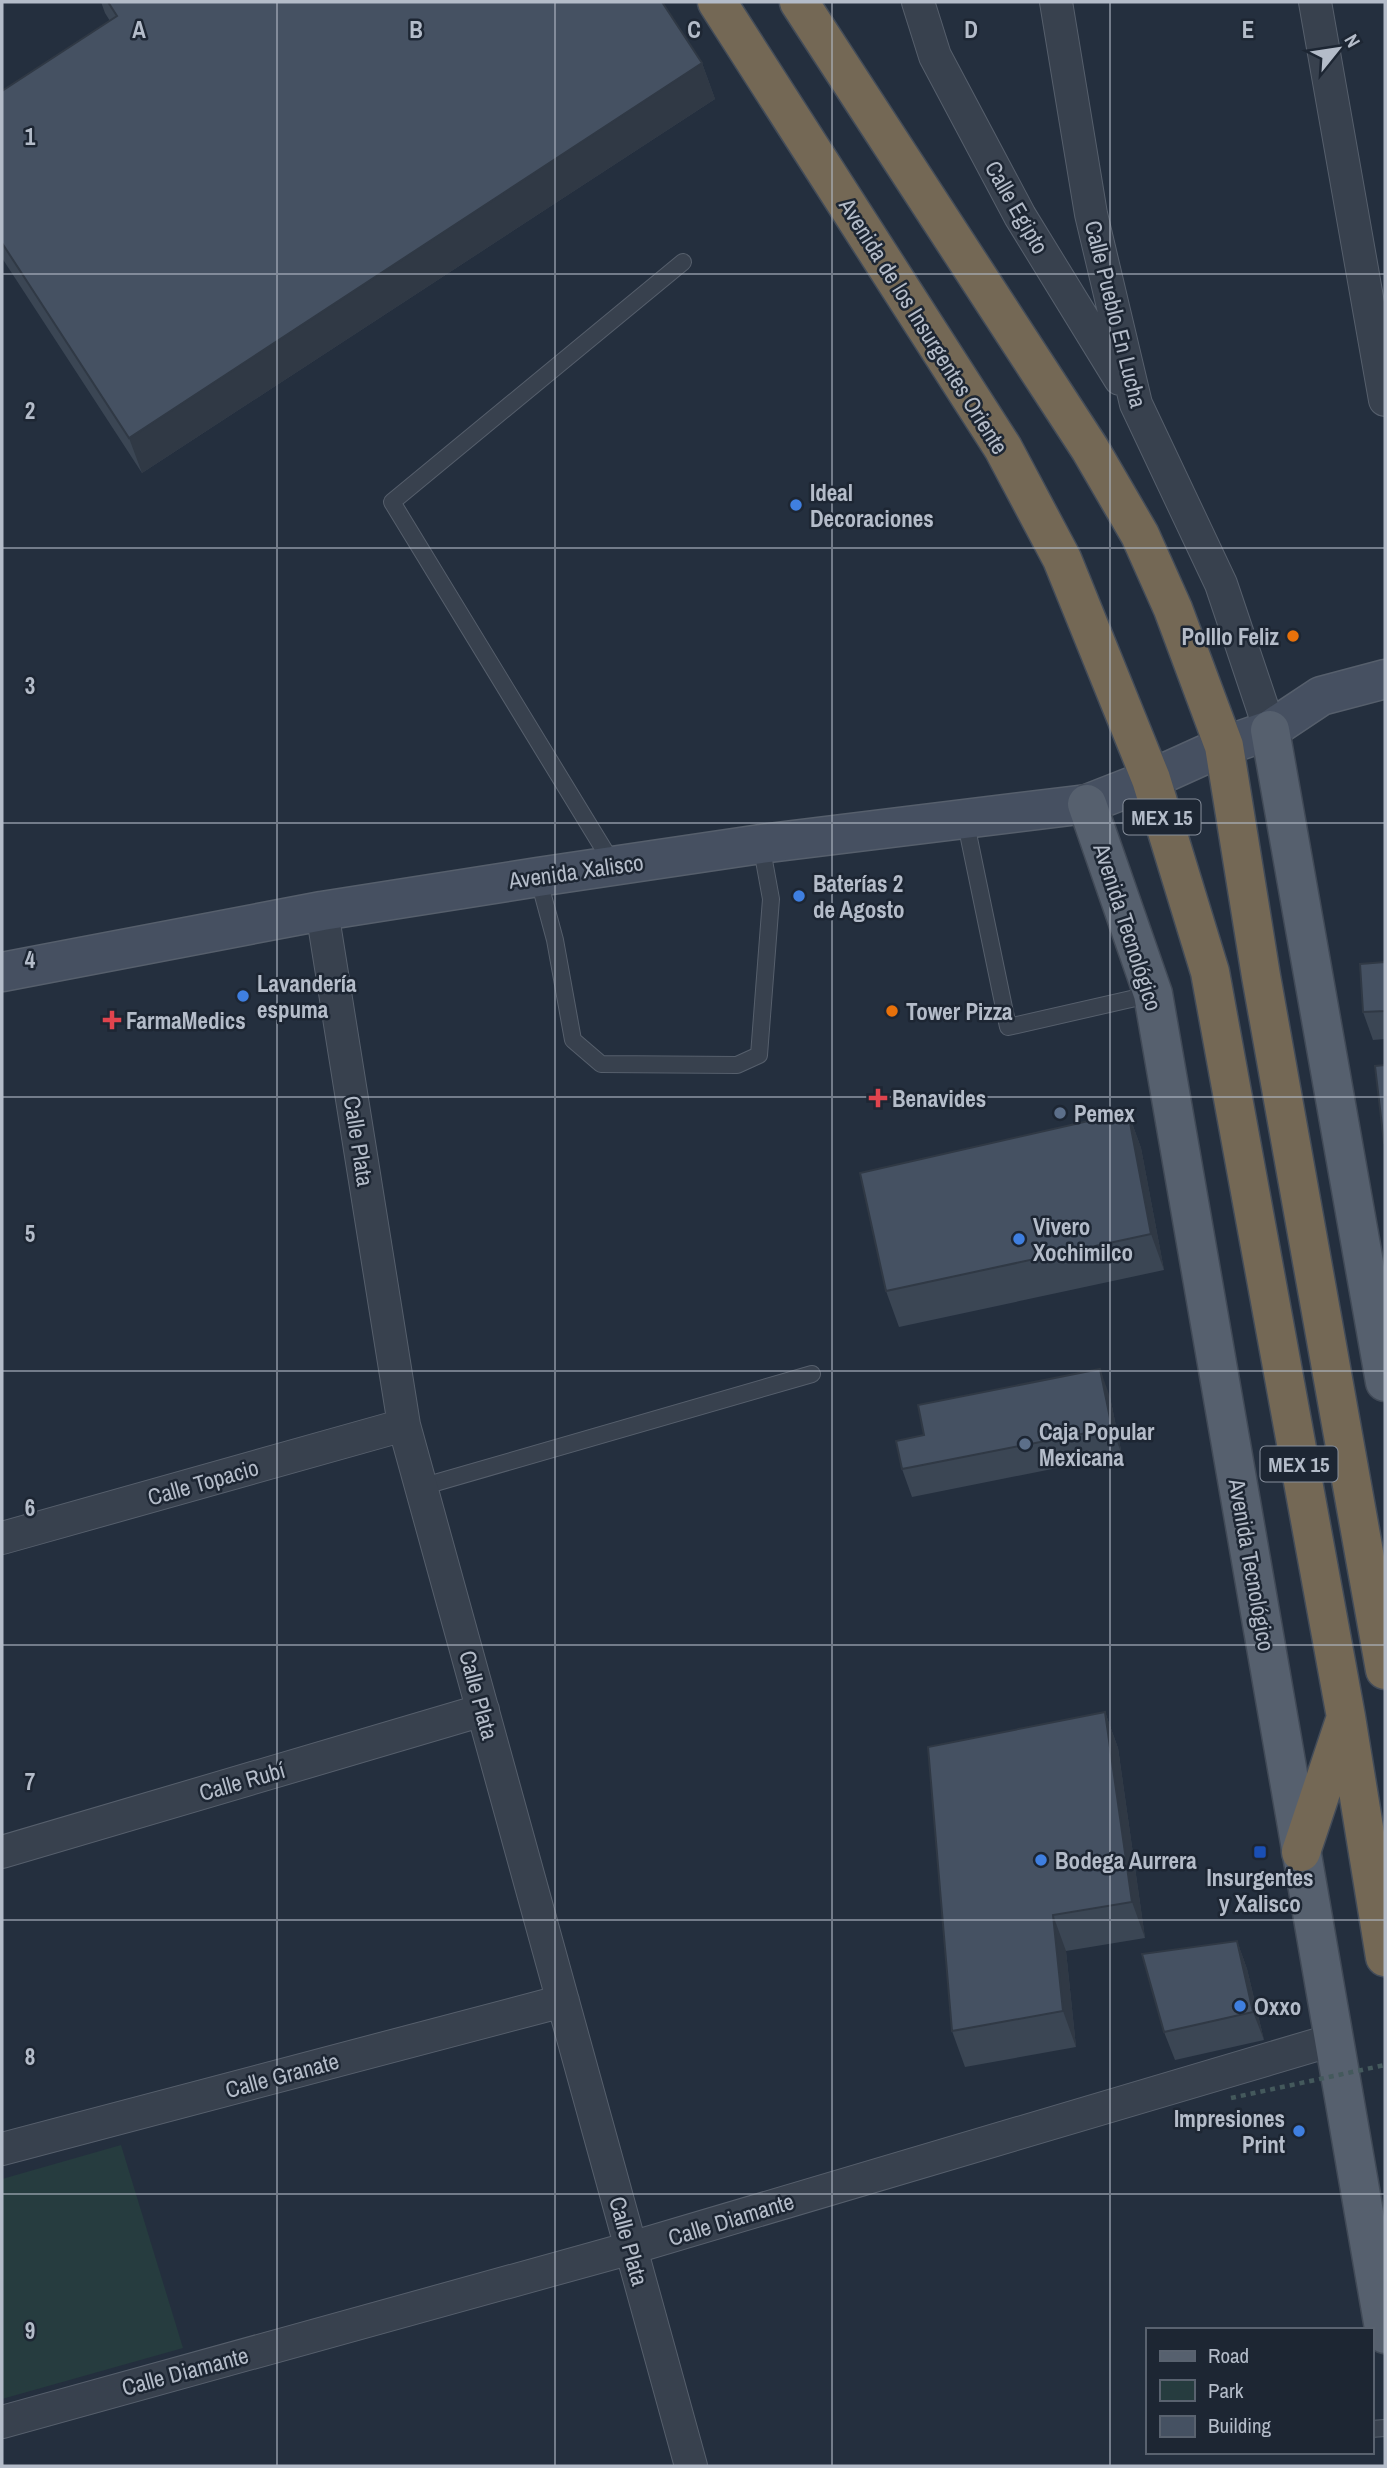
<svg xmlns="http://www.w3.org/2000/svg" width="1387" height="2468" font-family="'Archivo Narrow',sans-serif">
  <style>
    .green { fill: #263c3f }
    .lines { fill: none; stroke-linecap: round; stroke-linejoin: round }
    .lane-casing { stroke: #565f6c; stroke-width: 18 }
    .street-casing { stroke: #565f6c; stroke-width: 34 }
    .secondary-casing { stroke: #565f6c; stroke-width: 41 }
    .primary-casing { stroke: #414a57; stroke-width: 41 }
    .highway-casing { stroke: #434c59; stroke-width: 41 }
    .lane { stroke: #38414e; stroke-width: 16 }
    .street { stroke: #38414e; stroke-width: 32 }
    .secondary { stroke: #465061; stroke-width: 38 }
    .primary { stroke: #56606e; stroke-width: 38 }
    .highway { stroke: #746855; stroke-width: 38 }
    .path-bridge { stroke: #44595c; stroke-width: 4.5; stroke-dasharray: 5 5; stroke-linecap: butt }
    .wall { fill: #3b4654 }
    .shaded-wall { fill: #303945 }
    .building { fill: #455162; stroke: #303945; stroke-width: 2 }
    .grid { fill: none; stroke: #b4bcc9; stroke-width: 2; stroke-opacity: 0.55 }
    .shop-dot { fill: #3f7fe0; stroke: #1d2633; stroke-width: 2.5 }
    .food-dot { fill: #e8710a; stroke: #1d2633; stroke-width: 2.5 }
    .health-dot { fill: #e0444e; stroke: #1d2633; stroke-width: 2.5 }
    .service-dot { fill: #5c6f8a; stroke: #1d2633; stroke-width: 2.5 }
    .transit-dot { fill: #1a4fb4; stroke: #1d2633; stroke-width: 2.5 }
    .labels { text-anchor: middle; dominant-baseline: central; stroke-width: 5; stroke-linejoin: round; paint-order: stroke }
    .shield { fill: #1d2633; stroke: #878f9c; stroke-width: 2 }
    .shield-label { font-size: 21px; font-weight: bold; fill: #b4bcc9 }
    .street-label { font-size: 23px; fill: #b4bcc9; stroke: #1d2633 }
    .poi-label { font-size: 23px; font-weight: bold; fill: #b4bcc9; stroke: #1d2633; text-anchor: start }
    .grid-label { font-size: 23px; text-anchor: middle; font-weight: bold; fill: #b4bcc9; stroke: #1d2633; stroke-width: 5; stroke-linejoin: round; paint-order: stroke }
  </style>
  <rect width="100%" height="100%" fill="#242f3e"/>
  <path class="green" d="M121,2145L183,2348L2,2399V2179Z"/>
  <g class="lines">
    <g class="lane-casing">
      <path id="lane" d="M965,819L1008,1027L1153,994
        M614,866L392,502L683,262
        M538,877L555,940L573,1040L601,1064L737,1065L759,1055L771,899L761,844
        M421,1487L812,1374
        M1371,2429L1385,2428"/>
    </g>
    <g class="street-casing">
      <path id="street" d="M918,2L935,56L1020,216L1120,379
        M1056,2L1091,214L1136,404L1221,584L1270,730
        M1315,2L1385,400
        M322,911L404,1425L691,2466
        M2,1538L404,1425
        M2,1852L483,1710
        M2,2149L563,2001
        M2,2422L631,2248L1336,2039"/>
    </g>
    <g class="secondary-casing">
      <path id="secondary" d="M2,972L322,911L538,877L761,844L1087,804L1151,779L1224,746L1270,730L1321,696L1385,679"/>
    </g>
    <g class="primary-casing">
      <path id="primary" d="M1270,730L1385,1382
        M1087,804L1153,994L1385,2334"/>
    </g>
    <g class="highway-casing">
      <path id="highway" d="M717,2L1003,448L1062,559L1151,779L1210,972L1346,1717L1385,1957
        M799,2L1090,449L1140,535L1173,609L1224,746L1261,976L1385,1670
        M1301,1852L1344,1723"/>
    </g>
    <use href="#lane" class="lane"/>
    <use href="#street" class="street"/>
    <use href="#secondary" class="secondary"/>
    <use href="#primary" class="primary"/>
    <use href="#highway" class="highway"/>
    <path class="path-bridge" d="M1231,2098L1385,2065"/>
  </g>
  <path class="wall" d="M101,2H662L702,63L715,99L142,473L2,258V91L110,21L105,13Z
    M1385,962V1039L1373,1040L1363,1012Z
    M1128,1112L1141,1148L1164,1270L899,1327L886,1291Z
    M1110,1397L1122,1455L912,1497L902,1469Z
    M1105,1712L1118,1748L1145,1938L1066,1951L1076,2047L965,2067L952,2031Z
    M1237,1941L1247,1969L1264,2040L1175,2060L1164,2032Z"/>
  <path class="shaded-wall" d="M702,63L715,99L142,473L129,438Z
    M1128,1112L1141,1148L1164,1270L1151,1234Z
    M1100,1369L1110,1397L1122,1455L1112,1428Z
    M1105,1712L1118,1748L1145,1938L1132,1902Z
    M1053,1915L1066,1951L1076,2047L1063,2011Z
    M1237,1941L1247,1969L1264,2040L1253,2012Z"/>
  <path class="building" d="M108,2H662L702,63L129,438L2,243V91L117,16Z
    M1385,962V1011L1363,1012L1360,964Z
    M1385,1065V1143H1384L1375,1066Z
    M1128,1112L1151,1234L886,1291L860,1173Z
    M1100,1369L1112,1428L902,1469L896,1441L924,1435L918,1405Z
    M1105,1712L1132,1902L1053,1915L1063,2011L952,2031L928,1747Z
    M1237,1941L1253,2012L1164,2032L1142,1954Z"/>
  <path class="grid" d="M277,2V2466M555,2V2466M832,2V2466M1110,2V2466M2,274H1385M2,548H1385M2,823H1385M2,1097H1385M2,1371H1385M2,1645H1385M2,1920H1385M2,2194H1385"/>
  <g class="shop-dot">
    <circle cx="796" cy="505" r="7"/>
    <circle cx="799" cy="896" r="7"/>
    <circle cx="243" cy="996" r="7"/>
    <circle cx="1019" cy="1239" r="7"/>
    <circle cx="1041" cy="1860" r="7"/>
    <circle cx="1240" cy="2006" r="7"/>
    <circle cx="1299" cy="2131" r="7"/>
  </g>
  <g class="food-dot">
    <circle cx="1293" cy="636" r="7"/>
    <circle cx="892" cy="1011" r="7"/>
  </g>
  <g class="health-dot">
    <path d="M108.5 1009.5h7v7h7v7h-7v7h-7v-7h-7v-7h7z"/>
    <path d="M874.5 1087.5h7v7h7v7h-7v7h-7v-7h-7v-7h7z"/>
  </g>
  <g class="service-dot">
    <circle cx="1060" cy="1113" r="7"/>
    <circle cx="1025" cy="1444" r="7"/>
  </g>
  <rect class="transit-dot" x="1253" y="1845" width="14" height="14" rx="3.5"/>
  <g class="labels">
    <g class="shield">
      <rect x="1123.5" y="799.5" width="77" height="35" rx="5"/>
      <rect x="1260.5" y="1446.5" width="77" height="35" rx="5"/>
    </g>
    <g class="shield-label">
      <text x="1162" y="817">MEX 15</text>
      <text x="1299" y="1464">MEX 15</text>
    </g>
    <g class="street-label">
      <text transform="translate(1017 207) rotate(60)">Calle Egipto</text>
      <text transform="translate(1116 314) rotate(76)">Calle Pueblo En Lucha</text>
      <text transform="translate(924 326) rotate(58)">Avenida de los Insurgentes Oriente</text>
      <text transform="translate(576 871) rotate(-8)">Avenida Xalisco</text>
      <text transform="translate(1128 927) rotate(72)">Avenida Tecnológico</text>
      <text transform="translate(359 1141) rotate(81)">Calle Plata</text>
      <text transform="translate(203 1482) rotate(-16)">Calle Topacio</text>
      <text transform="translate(1252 1565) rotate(80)">Avenida Tecnológico</text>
      <text transform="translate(479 1695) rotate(75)">Calle Plata</text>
      <text transform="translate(242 1781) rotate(-16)">Calle Rubí</text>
      <text transform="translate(282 2075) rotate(-15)">Calle Granate</text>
      <text transform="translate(731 2219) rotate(-17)">Calle Diamante</text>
      <text transform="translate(629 2241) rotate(75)">Calle Plata</text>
      <text transform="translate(185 2371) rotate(-15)">Calle Diamante</text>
    </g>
    <g class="poi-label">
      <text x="810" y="492">Ideal<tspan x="810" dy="26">Decoraciones</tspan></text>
      <text x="1279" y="636" text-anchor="end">Polllo Feliz</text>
      <text x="813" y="883">Baterías 2<tspan x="813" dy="26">de Agosto</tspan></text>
      <text x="257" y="983">Lavandería<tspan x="257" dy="26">espuma</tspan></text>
      <text x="906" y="1011">Tower Pizza</text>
      <text x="126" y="1020">FarmaMedics</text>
      <text x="892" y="1098">Benavides</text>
      <text x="1074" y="1113">Pemex</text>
      <text x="1033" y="1226">Vivero<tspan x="1033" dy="26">Xochimilco</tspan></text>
      <text x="1039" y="1431">Caja Popular<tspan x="1039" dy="26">Mexicana</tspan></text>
      <text x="1055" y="1860">Bodega Aurrera</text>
      <text x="1260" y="1877" text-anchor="middle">Insurgentes<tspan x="1260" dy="26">y Xalisco</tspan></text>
      <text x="1254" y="2006">Oxxo</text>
      <text x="1285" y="2118" text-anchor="end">Impresiones<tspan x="1285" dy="26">Print</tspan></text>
    </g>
  </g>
  <g class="grid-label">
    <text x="139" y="38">A</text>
    <text x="416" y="38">B</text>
    <text x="694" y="38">C</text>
    <text x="971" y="38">D</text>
    <text x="1248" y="38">E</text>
    <text x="30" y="145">1</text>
    <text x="30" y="419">2</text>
    <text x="30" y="694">3</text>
    <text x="30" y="968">4</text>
    <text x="30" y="1242">5</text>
    <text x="30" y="1516">6</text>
    <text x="30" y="1790">7</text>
    <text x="30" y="2065">8</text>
    <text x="30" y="2339">9</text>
  </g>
  <rect width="1387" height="2468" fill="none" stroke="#b4bcc9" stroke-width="7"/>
  <rect x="1146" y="2328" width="228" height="126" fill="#1d2633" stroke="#59626f" stroke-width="2"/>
  <rect x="1160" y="2351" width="35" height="10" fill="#56606e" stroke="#59626f" stroke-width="2"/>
  <text x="1208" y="2363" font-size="21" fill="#b4bcc9">Road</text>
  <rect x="1160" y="2380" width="35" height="21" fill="#263c3f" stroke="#59626f" stroke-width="2"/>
  <text x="1208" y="2398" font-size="21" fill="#b4bcc9">Park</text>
  <rect x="1160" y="2416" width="35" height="21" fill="#455162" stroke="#59626f" stroke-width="2"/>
  <text x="1208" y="2433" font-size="21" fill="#b4bcc9">Building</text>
  <g transform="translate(1338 49) rotate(60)" stroke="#1d2633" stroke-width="5" paint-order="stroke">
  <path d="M0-5L12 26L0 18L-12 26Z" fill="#b4bcc9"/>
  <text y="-10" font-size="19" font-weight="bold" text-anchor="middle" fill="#b4bcc9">N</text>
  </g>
</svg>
